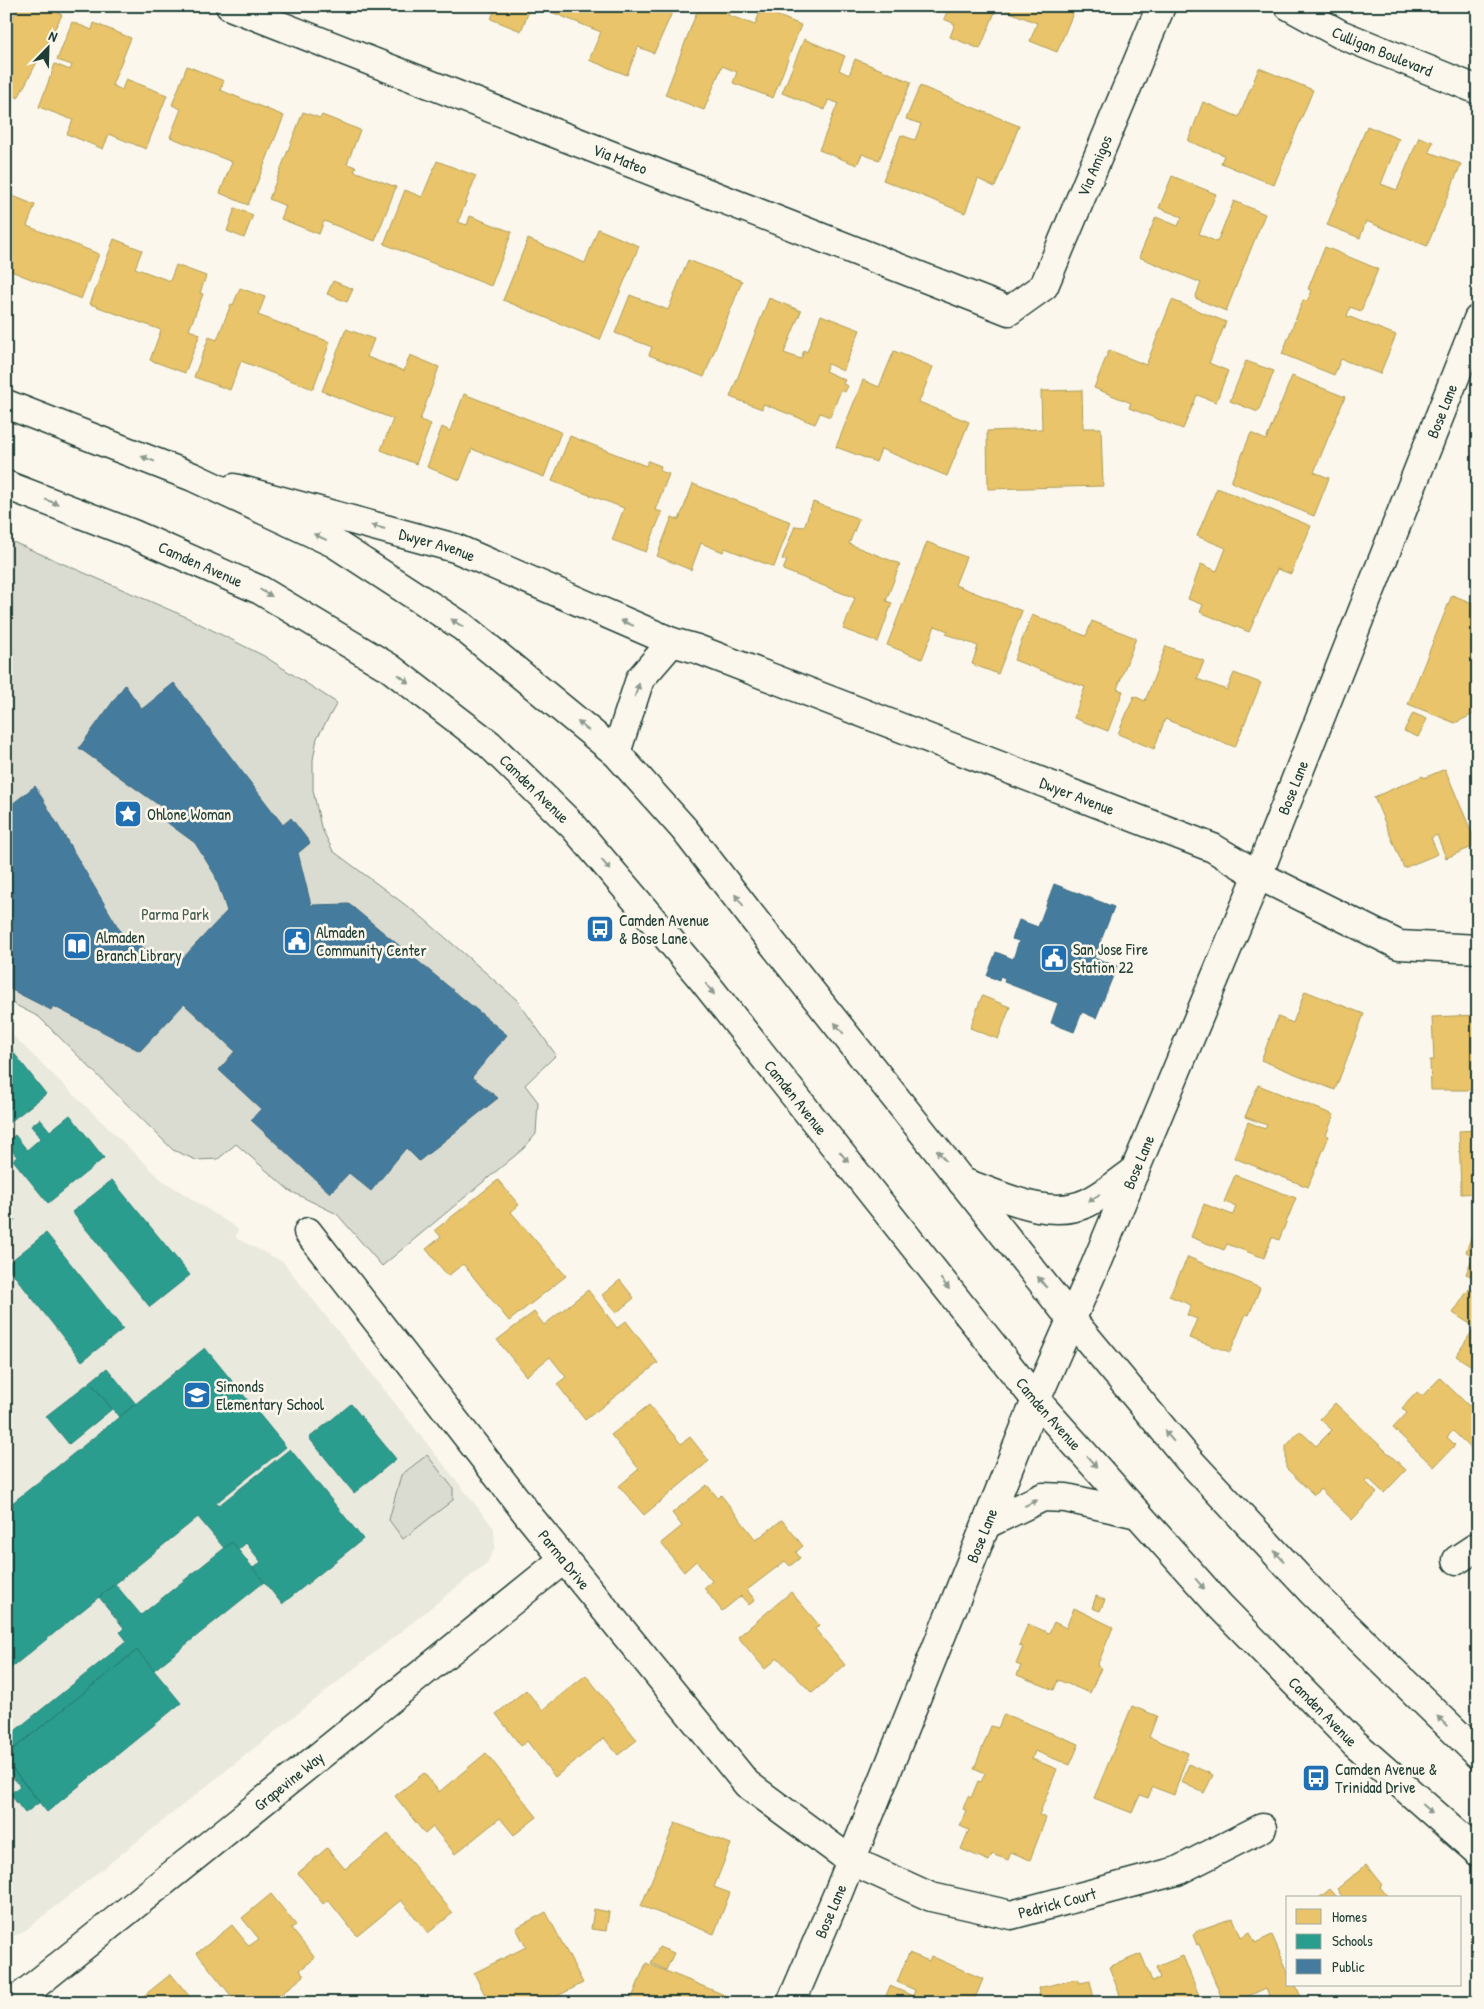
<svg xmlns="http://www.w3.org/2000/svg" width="1484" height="2009" font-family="'Patrick Hand',sans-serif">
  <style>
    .built { fill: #eae9de }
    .green { fill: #dbdcd1; stroke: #7d8c82 }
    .homes { fill: #e9c46a; stroke: #ac9c5a }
    .schools { fill: #2a9d8f; stroke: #278074 }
    .public { fill: #457b9d; stroke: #3a687e }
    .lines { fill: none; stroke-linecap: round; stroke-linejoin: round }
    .minor-casing { stroke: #1f3d34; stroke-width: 31 }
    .major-casing { stroke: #1f3d34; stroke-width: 31 }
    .minor { stroke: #fbf7ec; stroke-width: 28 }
    .major { stroke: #fbf7ec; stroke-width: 28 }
    .oneway { fill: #8d9a90 }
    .labels { text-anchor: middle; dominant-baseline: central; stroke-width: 5; stroke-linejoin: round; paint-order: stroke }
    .street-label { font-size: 16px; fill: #1f3d34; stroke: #fbf7ec }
    .poi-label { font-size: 16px; fill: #1f3d34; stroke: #fbf7ec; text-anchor: start }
    .park-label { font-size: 16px; fill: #455d53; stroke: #fbf7ec }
  </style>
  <rect width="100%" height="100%" fill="#fbf7ec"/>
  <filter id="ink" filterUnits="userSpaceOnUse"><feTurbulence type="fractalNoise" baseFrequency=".02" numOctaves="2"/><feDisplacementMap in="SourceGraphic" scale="10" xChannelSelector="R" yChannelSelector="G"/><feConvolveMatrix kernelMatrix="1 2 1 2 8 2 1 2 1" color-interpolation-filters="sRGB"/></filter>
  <g filter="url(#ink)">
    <path class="built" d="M6,1029L161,1179L238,1229L236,1238L283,1262L494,1528L495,1548L487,1563L22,1933L10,1937H6Z"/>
    <path class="green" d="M6,539L184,616L264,656L337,703L317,738L313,760V790L321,827L333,851L423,918L517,1000L556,1055L525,1085L538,1102L536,1134L523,1149L382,1266L337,1214L290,1191L236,1144L218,1159L196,1160L173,1150L39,1017L6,1000Z
      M427,1455L453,1488V1500L403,1539L389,1520L401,1475Z"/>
    <path class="homes" d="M19,6H47L62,15L18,98L10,93L6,99V31Z
      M496,6H531L521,31L491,19Z
      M553,6H675L654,53L638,47L627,75L589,60L601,32L551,12Z
      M699,6H732L728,15L755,25L761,9L801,25L773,98L733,83L737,72L722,66L704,110L665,95Z
      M949,6H1076L1057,52L1030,41L1037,23L997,7L980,49L950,37L955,24L944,19Z
      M72,22L92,30L94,23L131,38L112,85L122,90L126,79L167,95L146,149L109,134L103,149L67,134L73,120L39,107L55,64L70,70L72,65L57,60Z
      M804,39L845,56L839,70L849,75L855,59L911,82L879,160L862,154L857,165L819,150L838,103L828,100L825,110L782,93Z
      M187,66L224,81L220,90L284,116L248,205L220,193L232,162L170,137L181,109L172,105Z
      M1259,68L1313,90L1274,185L1221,163L1224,155L1188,141L1203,102L1239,117Z
      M920,86L1019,126L995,187L978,179L965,213L883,180L901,135L915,140L921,124L906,119Z
      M303,112L320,118L322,115L360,130L347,164L356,167L354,171L396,187L375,241L324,221L319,234L281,219L286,206L269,199Z
      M1367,126L1399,139L1381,184L1397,190L1419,137L1433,142L1429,152L1461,164L1427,246L1366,221L1360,238L1327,225Z
      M437,161L476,176L458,222L467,225L470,216L512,232L491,286L384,244L405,190L422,197Z
      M1172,176L1216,194L1199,234L1217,242L1234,201L1265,214L1226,311L1195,298L1201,283L1139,257L1156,217L1178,226L1182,217L1159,208Z
      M13,196L35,205L27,226L99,254L81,299L11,271L6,283V212Z
      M235,208L253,215L244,238L227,231Z
      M598,229L639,246L600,340L503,300L528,239L585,263Z
      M114,239L142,250L135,268L170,281L176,265L206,276L200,293L203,294L189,330L200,334L185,373L150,360L161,330L90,304Z
      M1325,247L1378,269L1361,311L1350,307L1347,316L1396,335L1380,374L1341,359L1334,375L1282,354L1303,300L1307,301L1312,291L1308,289Z
      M688,260L742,281L704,377L649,355L652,347L615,333L630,295L668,310Z
      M333,281L353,289L347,302L327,294Z
      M240,288L265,297L258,315L330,342L313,389L241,361L230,390L194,377L209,337L217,340L231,304L233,305Z
      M769,298L801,311L784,353L801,359L804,350L807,352L821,315L860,330L843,371L828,364L825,371L845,380L843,384L848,386L845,392L841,390L830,417L820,413L815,424L763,404L762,409L730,397Z
      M1172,300L1226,322L1209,363L1228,371L1216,402L1197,395L1183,429L1129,408L1131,403L1094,388L1109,350L1146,365Z
      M346,329L374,339L367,357L404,371L410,355L439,367L420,420L431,424L416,464L381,450L393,419L322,391Z
      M894,351L933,367L919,402L969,422L947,476L881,449L876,462L836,447L863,380L879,387Z
      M1246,361L1274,371L1258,412L1230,401Z
      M1292,376L1345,397L1314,472L1329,478L1314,516L1231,482L1251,433L1266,440Z
      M1082,390L1083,428H1101L1103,486L988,489L987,431L1042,429L1041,391Z
      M464,394L561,432L544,477L472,449L460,480L427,467L442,427L450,431Z
      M570,436L646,466L648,461L661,466L660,471L669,474L655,510L662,512L646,552L612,540L624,508L552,481Z
      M693,484L791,522L774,567L725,548L723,552L701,543L691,570L657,556L672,517L679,520Z
      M1217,488L1311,526L1291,574L1277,569L1249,632L1200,612L1203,605L1188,599L1201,564L1217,571L1226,548L1197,536Z
      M813,502L859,519L849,544L900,564L886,601L892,603L878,642L843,629L855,598L783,570L787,560L782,559L795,526L804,527Z
      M927,542L966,557L955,585L1022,611L998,674L972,664L978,646L946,634L948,631L935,626L922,659L887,645Z
      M1452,595L1478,605V712L1455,723L1408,704Z
      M1032,615L1086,636L1092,621L1136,638L1117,689L1123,691L1108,731L1074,718L1085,687L1014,660Z
      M1166,646L1204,661L1197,679L1227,690L1234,673L1261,683L1235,747L1165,719L1154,749L1118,734L1134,696L1145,701Z
      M1413,713L1427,719L1418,737L1404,731Z
      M1445,769L1477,845L1446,858L1437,835L1431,838L1438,854L1404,868L1374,797L1423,776L1424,778Z
      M1305,991L1364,1014L1335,1090L1261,1060L1278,1017L1293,1023Z
      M982,996L1010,1007L998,1039L970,1028Z
      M1477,1015L1478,1090H1431L1430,1060H1434L1432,1017Z
      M1258,1085L1334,1115L1326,1135L1329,1136L1308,1187L1234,1158L1248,1122L1265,1129L1267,1125L1245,1117Z
      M1478,1130V1193L1461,1194L1459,1131Z
      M1235,1175L1296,1198L1279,1240L1272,1237L1264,1258L1227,1244L1224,1250L1191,1237L1204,1204L1233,1215L1236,1206L1224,1202Z
      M498,1180L519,1205L511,1212L566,1276L509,1321L463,1264L448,1276L426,1249L441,1237L435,1230Z
      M1473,1232L1478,1233V1279L1466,1274L1473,1256L1466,1252Z
      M1188,1257L1260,1288L1249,1315L1246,1314L1230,1352L1189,1338L1197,1319L1187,1315L1191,1305L1169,1296Z
      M620,1280L634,1298L616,1313L602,1295Z
      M1469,1289L1478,1294V1329L1453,1313Z
      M588,1290L617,1328L626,1321L658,1363L585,1420L557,1384L566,1377L550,1357L526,1376L497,1340L534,1312L544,1325Z
      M1478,1329V1370L1456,1356L1473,1330L1476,1332Z
      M1440,1378L1469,1406L1473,1400L1478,1405V1448L1475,1452L1453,1431L1447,1437L1455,1445L1434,1467L1393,1428L1407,1413L1402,1408L1417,1392L1422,1396Z
      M1335,1403L1406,1470L1384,1493L1368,1478L1365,1481L1377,1493L1352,1520L1320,1489L1314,1495L1286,1468V1446L1300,1431L1316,1446L1332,1430L1320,1419Z
      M649,1405L681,1444L690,1437L709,1461L644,1515L619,1486L639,1469L611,1435Z
      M707,1485L718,1498L721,1495L756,1540L782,1520L803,1546L796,1552L800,1558L790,1566L785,1561L747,1590L755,1600L749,1605L741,1596L722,1611L704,1588L712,1581L696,1561L684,1572L661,1543L682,1526L672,1513Z
      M791,1592L819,1625L815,1629L845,1665L812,1693L778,1658L765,1669L738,1637Z
      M1096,1596L1105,1600L1100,1611L1092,1608Z
      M1074,1608L1113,1627L1097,1666L1101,1668L1090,1693L1058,1680L1054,1690L1017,1675L1021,1666L1016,1664L1023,1647L1019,1645L1028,1624L1049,1633L1054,1622L1066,1628Z
      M586,1675L637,1740L618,1755L604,1738L555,1777L527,1741L521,1746L496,1714L526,1690L542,1710Z
      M1132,1706L1157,1716L1149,1737L1188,1753L1174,1795L1153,1787L1148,1798L1140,1795L1132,1813L1094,1798Z
      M1004,1714L1079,1744L1070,1765L1035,1751L1032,1759L1057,1769L1039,1815L1046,1818L1030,1860L1011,1852L1008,1860L992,1854L989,1861L961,1849L969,1830L960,1826L966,1810L963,1809L968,1796L971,1798L978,1781L981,1782L985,1774L974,1769L991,1726L998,1728Z
      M486,1753L537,1817L514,1835L500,1818L455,1854L433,1827L425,1834L395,1796L424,1773L439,1792Z
      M1189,1764L1213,1775L1204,1793L1181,1782Z
      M675,1823L731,1844L714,1887L730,1893L714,1934L641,1906Z
      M388,1834L453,1913L428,1933L401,1900L357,1936L328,1900L323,1904L298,1873L327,1848L345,1869Z
      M1366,1865L1382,1885L1380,1887L1389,1898H1343L1337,1889Z
      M1330,1889L1338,1898H1319Z
      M271,1894L296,1925L291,1928L315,1958L300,1970L304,1976L276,1998L279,2003H237L197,1953L232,1925L249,1946L259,1939L242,1918Z
      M594,1909L609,1912L606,1931L591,1929Z
      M546,1912L583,1983L544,2003H489L474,1973L526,1947L516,1928Z
      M1233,1918L1241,1937L1250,1932L1255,1943L1272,1935L1288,1972V1985H1296L1303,2003H1272L1266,1988L1233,2003H1224L1199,1944L1197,1945L1193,1935L1199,1930Z
      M659,1947L674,1953L666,1970L651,1963Z
      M909,1953L929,1961L931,1956L983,1979L973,2003H883L890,1986L913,1996L915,1990L897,1982Z
      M1141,1954L1152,1981L1160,1978L1156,1967L1183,1956L1202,2003H1123L1109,1967Z
      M646,1963L727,1996L725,2003H630Z
      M171,1974L195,2003H144L141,1998Z
      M1078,1979L1080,1983L1090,1981L1095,2003H1041L1038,1988Z"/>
    <path class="schools" d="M6,1043L46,1094L6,1125Z
      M70,1115L104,1158L48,1203L13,1160L17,1157L6,1142L15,1135L27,1150L41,1138L31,1126L40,1119L50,1131Z
      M112,1180L190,1275L150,1307L72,1212Z
      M6,1208L15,1220L6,1227Z
      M46,1233L123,1329L82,1361L6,1265Z
      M205,1348L286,1447L216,1503L218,1506L290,1449L363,1539L282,1604L253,1568L261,1562L246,1543L238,1550L232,1542L224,1548L198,1517L6,1672V1508Z
      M107,1368L136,1404L119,1417L90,1382Z
      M90,1382L112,1409L69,1444L46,1416Z
      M351,1404L396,1459L354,1493L309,1438Z
      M232,1542L264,1582L154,1670L137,1650L6,1755V1738L127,1641L120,1632L124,1628L99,1597L115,1584L141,1615Z
      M137,1650L181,1703L47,1812L6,1761V1755Z
      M6,1761L40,1802L25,1813L10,1794L20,1786L6,1769Z"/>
    <path class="public" d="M174,683L283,825L291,818L310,843L298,853L311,905L349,904L507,1035L472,1077L498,1098L419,1161L406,1148L371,1191L349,1173L330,1193L251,1120L261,1109L219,1070L235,1051L184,1004L140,1051L53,1006L51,1010L6,987V809L35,786L122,934L145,949L183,958L227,911L215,875L195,843L165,821L170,813L79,748L125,685L142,709Z
      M1054,884L1114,907L1094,958L1117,966L1096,1018L1082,1012L1074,1032L1051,1023L1058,1003L1004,982L1005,978L1000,976L999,980L987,976L996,952L1013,959L1019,941L1012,939L1019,920L1038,927Z"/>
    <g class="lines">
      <g class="minor-casing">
        <g id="minor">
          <path id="s1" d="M230,6L1009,311L1044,286L1161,6"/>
          <path id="s2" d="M1289,6L1340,34L1478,90"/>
          <path id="s3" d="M234,488L455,548L672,642L697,649L1213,848L1258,875L1399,945L1478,949"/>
          <path d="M616,753L640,679L672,642"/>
          <path id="s4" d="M308,1232L529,1516L747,1784L850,1860L931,1897L1011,1915L1177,1871L1262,1828"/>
          <path d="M1457,1560L1478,1546"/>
          <path id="s5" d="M13,2003L564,1559"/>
          <path id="s6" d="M791,2003L838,1893L1036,1400L1095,1266L1258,875L1478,319"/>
        </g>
      </g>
      <g class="major-casing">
        <g id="major">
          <path d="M6,404L193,477L334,543L463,627L616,753L684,829L763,931L1072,1320L1189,1460L1312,1592L1478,1754"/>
          <path id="s7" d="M6,485L133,534L260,590L390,668L489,744L574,827L636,900L703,980L1036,1400L1220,1606L1354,1743L1478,1852"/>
          <path d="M962,1182C1000,1194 1047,1221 1087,1203C1104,1195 1120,1181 1135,1171"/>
          <path d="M987,1524L1043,1497L1066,1498L1138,1514"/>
        </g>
      </g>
      <use href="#minor" class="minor"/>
      <use href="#major" class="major"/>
    </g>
    <defs><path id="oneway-solid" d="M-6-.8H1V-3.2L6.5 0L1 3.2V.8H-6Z" transform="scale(1.25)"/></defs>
    <g class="oneway">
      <use href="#oneway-solid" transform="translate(148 459) rotate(-159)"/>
      <use href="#oneway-solid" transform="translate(52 502) rotate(21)"/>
      <use href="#oneway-solid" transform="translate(378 527) rotate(-165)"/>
      <use href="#oneway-solid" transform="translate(320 537) rotate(-155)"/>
      <use href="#oneway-solid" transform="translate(266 593) rotate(30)"/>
      <use href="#oneway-solid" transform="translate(457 623) rotate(-147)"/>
      <use href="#oneway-solid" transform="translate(627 623) rotate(-157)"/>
      <use href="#oneway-solid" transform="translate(404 679) rotate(38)"/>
      <use href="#oneway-solid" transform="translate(637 690) rotate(-72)"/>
      <use href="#oneway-solid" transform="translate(583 726) rotate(-141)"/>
      <use href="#oneway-solid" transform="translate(606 865) rotate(50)"/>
      <use href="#oneway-solid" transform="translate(739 900) rotate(-127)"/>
      <use href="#oneway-solid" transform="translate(710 989) rotate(52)"/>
      <use href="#oneway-solid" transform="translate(839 1028) rotate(-129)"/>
      <use href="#oneway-solid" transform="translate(941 1155) rotate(-129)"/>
      <use href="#oneway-solid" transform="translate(844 1157) rotate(51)"/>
      <use href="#oneway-solid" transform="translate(1094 1198) rotate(146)"/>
      <use href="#oneway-solid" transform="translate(1042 1282) rotate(-129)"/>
      <use href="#oneway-solid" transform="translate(945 1284) rotate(51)"/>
      <use href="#oneway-solid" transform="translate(1169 1436) rotate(-130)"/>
      <use href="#oneway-solid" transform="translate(1092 1462) rotate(48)"/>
      <use href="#oneway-solid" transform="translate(1031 1503) rotate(-24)"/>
      <use href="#oneway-solid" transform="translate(1279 1556) rotate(-133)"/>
      <use href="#oneway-solid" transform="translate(1200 1584) rotate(49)"/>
      <use href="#oneway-solid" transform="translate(1442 1721) rotate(-135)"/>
      <use href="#oneway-solid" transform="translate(1427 1809) rotate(41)"/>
    </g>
  </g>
  <defs>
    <g id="sight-square" transform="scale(1.4375)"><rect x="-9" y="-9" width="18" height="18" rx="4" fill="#1f6fb2" stroke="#fbf7ec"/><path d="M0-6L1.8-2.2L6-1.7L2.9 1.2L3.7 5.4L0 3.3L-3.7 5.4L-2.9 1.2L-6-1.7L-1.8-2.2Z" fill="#fff"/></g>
    <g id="bus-square" transform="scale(1.4375)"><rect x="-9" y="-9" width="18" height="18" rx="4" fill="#1f6fb2" stroke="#fbf7ec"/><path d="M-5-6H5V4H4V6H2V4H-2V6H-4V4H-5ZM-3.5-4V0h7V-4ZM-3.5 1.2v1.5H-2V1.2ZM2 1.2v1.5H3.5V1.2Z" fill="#fff"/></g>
    <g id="civic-square" transform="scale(1.4375)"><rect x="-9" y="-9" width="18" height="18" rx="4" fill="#1f6fb2" stroke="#fbf7ec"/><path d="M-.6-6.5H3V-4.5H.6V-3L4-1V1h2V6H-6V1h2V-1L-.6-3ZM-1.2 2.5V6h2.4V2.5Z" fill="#fff"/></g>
    <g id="library-square" transform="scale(1.4375)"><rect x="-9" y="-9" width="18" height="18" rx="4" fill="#1f6fb2" stroke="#fbf7ec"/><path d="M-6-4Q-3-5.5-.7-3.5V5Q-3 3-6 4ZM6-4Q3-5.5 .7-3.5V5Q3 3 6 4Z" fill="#fff"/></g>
    <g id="school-square" transform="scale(1.4375)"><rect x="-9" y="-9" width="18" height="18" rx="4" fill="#1f6fb2" stroke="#fbf7ec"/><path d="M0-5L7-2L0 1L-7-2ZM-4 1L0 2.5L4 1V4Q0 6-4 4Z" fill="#fff"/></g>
  </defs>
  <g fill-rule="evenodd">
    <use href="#sight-square" x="128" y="814"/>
    <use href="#bus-square" x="600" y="929"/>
    <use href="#civic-square" x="297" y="941"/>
    <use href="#library-square" x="77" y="946"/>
    <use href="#civic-square" x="1054" y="958"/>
    <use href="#school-square" x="197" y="1395"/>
    <use href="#bus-square" x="1316" y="1778"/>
  </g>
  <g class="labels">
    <g class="street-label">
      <text stroke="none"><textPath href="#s2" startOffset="104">Culligan Boulevard</textPath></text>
      <text stroke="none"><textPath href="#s1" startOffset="419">Via Mateo</textPath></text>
      <text stroke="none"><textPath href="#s1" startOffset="1010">Via Amigos</textPath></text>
      <text stroke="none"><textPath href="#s6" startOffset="1720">Bose Lane</textPath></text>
      <text stroke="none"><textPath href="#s3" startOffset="211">Dwyer Avenue</textPath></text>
      <text stroke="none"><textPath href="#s7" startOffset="210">Camden Avenue</textPath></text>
      <text stroke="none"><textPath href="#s7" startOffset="615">Camden Avenue</textPath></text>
      <text stroke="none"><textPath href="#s6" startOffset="1315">Bose Lane</textPath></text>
      <text stroke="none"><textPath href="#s3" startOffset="899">Dwyer Avenue</textPath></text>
      <text stroke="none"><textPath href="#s7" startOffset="1020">Camden Avenue</textPath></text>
      <text stroke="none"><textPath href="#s6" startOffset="910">Bose Lane</textPath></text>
      <text stroke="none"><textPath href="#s7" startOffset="1425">Camden Avenue</textPath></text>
      <text stroke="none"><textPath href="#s6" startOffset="505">Bose Lane</textPath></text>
      <text stroke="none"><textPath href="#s4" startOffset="416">Parma Drive</textPath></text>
      <text stroke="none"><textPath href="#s7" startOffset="1830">Camden Avenue</textPath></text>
      <text stroke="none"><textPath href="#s5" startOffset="354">Grapevine Way</textPath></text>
      <text stroke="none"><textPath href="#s4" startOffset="1052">Pedrick Court</textPath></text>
      <text stroke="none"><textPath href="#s6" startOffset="100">Bose Lane</textPath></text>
    </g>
    <g class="poi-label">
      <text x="147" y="814">Ohlone Woman</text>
      <text x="619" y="920">Camden Avenue<tspan x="619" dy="18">&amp; Bose Lane</tspan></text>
      <text x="316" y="932">Almaden<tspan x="316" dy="18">Community Center</tspan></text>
      <text x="96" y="937">Almaden<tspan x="96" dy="18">Branch Library</tspan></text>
      <text x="1073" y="949">San Jose Fire<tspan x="1073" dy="18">Station 22</tspan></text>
      <text x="216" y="1386">Simonds<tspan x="216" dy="18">Elementary School</tspan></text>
      <text x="1335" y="1769">Camden Avenue &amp;<tspan x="1335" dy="18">Trinidad Drive</tspan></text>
    </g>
    <g class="park-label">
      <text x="175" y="914">Parma Park</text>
    </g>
  </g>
  <rect width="1484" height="2009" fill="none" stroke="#fbf7ec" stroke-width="25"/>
  <rect x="12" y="12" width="1459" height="1984" fill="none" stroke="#1f3d34" stroke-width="2" filter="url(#ink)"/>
  <rect x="1286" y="1896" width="175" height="90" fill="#fbf7ec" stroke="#a3ada2"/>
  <rect x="1296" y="1909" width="25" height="15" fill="#e9c46a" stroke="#a3ada2"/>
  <text x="1332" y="1922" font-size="15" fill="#1f3d34">Homes</text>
  <rect x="1296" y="1934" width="25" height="15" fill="#2a9d8f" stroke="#a3ada2"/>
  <text x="1332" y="1946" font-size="15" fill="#1f3d34">Schools</text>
  <rect x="1296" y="1959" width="25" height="15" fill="#457b9d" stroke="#a3ada2"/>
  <text x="1332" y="1972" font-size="15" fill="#1f3d34">Public</text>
  <g transform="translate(48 48) rotate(23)" stroke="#fbf7ec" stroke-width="4" paint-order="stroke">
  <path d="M0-4L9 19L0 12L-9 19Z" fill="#1f3d34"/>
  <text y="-8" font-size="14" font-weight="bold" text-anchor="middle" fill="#1f3d34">N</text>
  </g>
</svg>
